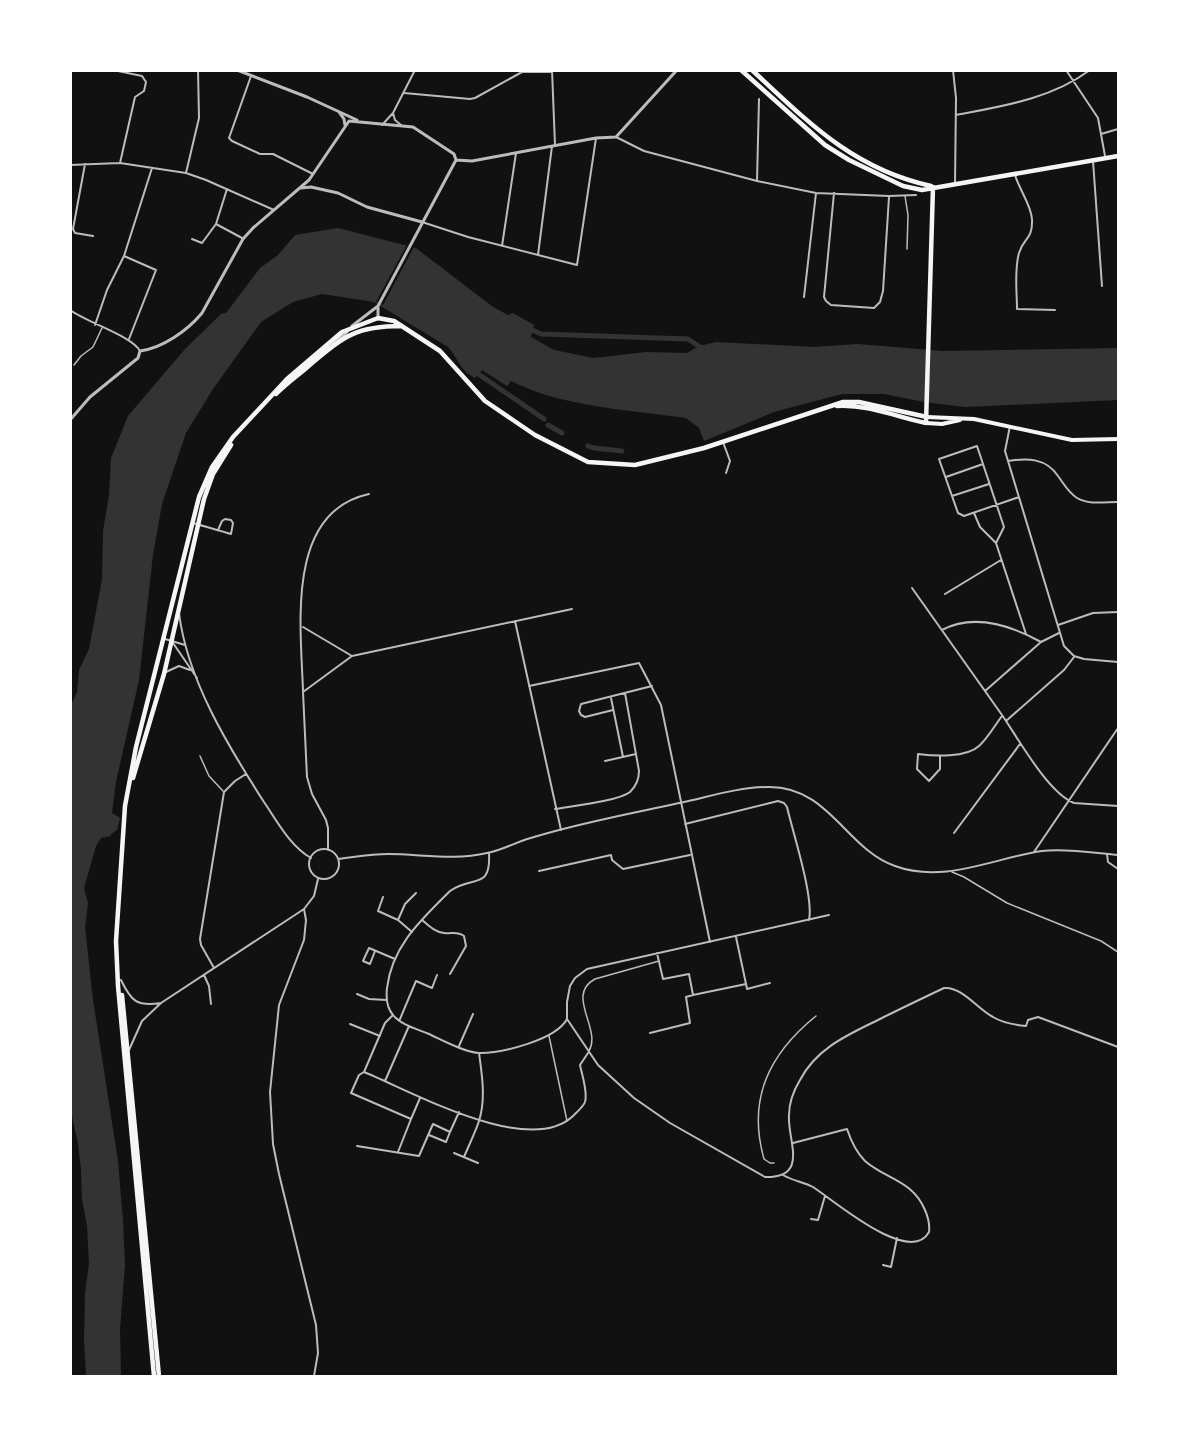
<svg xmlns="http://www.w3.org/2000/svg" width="1189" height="1447" font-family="Manrope,sans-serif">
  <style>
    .water { fill: #333 }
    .pier { fill: #111 }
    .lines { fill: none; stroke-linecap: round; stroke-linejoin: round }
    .canal { stroke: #333; stroke-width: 5 }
    .service { stroke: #bcbcbc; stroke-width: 1.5 }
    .minor { stroke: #bcbcbc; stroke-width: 2 }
    .tertiary { stroke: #bcbcbc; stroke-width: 3 }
    .secondary { stroke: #f5f5f5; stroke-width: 4 }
    .primary { stroke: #f5f5f5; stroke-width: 4.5 }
  </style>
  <rect width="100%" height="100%" fill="#111"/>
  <path class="water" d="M338,228L416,248L493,307L508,315L513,313L534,325L531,337L554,350L594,358L646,352L687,353L699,346L716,342L814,347L858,344L942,351L1118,348V400L965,407L924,402L884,394H842L774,412L704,441L699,428L686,418C630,410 562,407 511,381L507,386L482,370L475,378C460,371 458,358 448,347L374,302L322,294L293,302L261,322L213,389L186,433L162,504L153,555L139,680L116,782L112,813L120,818L117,830L111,834V836L101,838L96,846L84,888L88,903L85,927L93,1000L118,1161L123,1220L125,1265L120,1329L121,1376H86L84,1340L85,1293L89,1264L87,1226L82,1199L81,1169L78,1144L70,1107V707L77,692L79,670L89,649L102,579L103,531L109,495L111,458L128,416L185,349L221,314L226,313L260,268L278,255L295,235Z"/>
  <path class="pier" d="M409,241L415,245L383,305L376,302Z"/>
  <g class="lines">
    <path class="canal" d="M528,328L541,334L688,339L703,349
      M474,371L544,419
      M548,425L562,433
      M588,446L594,448L622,451"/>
    <path class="service" d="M905,196L908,215L907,249
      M74,365L81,356L93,347L102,328
      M200,756L209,776L223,791
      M952,872L964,877L1007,903L1101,941L1118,952
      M549,1036L567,1121
      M589,1051C602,1029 565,995 595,979L659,961
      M774,1163H770L764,1159C747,1099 769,1054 816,1016"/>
    <path class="minor" d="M113,70L142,76L146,82L144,91L135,97L120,163
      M552,70L555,145
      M953,70L956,98L955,184
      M1066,70L1098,118L1105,156
      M251,76L229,138L232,141L260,154H273L313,174
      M404,93L470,99L475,98L522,72H552
      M393,113L395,120L401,125
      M956,115C1003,106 1051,99 1090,70
      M382,125L393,113L415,70
      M1101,134L1118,129
      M616,137L644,151L757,181L816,193L889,196L916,195
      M1093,161L1102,286
      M85,164L73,229L75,233L93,236
      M70,165L120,163L186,173L206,180L274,210
      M186,173L199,118L198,70
      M1015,175C1019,189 1031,205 1032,219C1033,240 1023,238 1019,253C1014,270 1017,292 1017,309L1055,310
      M757,181L759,99
      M227,189L216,224L242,238
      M834,193L824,297L826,301L831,305L874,308L880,302L883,291L889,197
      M422,222L468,237L577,265L596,138
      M192,239L202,243L216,224
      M502,246L516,153
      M538,255L552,146
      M124,256L156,270L129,339
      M804,297L816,193
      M70,310C88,323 132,336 140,351
      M95,325L107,290L124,256L152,168
      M1010,426L1005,451L1064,646L1074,656L1084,659L1118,662
      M723,442L730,461L726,473
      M1008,461C1028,458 1046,458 1058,476C1064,484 1068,492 1077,498C1089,505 1105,502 1118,502
      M946,477L983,464
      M952,496L989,484
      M974,513L980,527L996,543L1026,634
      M193,523C206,527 218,530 231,534L233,523L231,520L225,519L222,521L218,530
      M996,543L1004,527L977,446L939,459L958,513L964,516L1019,497
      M912,588C942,630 972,673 1002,715C1018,738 1048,793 1074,803L1118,806
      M945,594L1001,560
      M179,613C187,679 228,746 264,802C277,821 290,846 311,858
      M515,621L561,830
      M1058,625L1093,613L1118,612
      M303,627L352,656
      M942,630C974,613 1012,626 1041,642
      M165,639L185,645
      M173,643L197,678
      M166,672L179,666L190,670
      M529,686L639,663L661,705L710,942
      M303,691C301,627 285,512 369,494
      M985,691L1041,642L1059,633
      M611,698L623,757
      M613,710L585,717L581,715L579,711L581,704L652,686
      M1006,721L1064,670L1074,657
      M940,756V769L929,781L917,769L918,754C934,756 966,758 979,746C988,738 995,725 1002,716
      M605,761L636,754
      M555,809C571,806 619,801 630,792C636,786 639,779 639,771L625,693
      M685,824L778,801L784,803L787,807C793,833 814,897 809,920
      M954,833L1020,744
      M309 864a15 15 0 1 1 30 0a15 15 0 1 1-30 0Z
      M328,850V828L326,820L312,794L307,777L303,692L352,656L572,609
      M1034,852L1118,728
      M489,853C491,891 473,875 450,891C421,920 392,946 387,988C386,997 387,1008 393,1015C401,1025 417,1029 429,1034C442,1040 466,1053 480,1053C502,1053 556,1040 567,1019
      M1107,854L1108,862L1118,869
      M338,859C355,857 372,854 388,854C421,854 454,861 487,853C503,850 518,841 534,837C583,822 634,813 684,802C711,796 740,787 768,787C829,786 846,849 895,866C944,884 994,858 1042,851C1065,848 1095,853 1118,855
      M539,871L611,855L612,860L623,869L690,855
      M383,897L378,911L398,920L412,932
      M304,909L306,920L304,940L279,1005L270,1092L273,1144L279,1174L316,1325L318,1353L314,1376
      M829,915L587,969L575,978L570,986L567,1002V1019L598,1065L634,1098L670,1123L765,1177C810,1178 787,1140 789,1115C789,1103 794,1090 800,1080C817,1047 850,1034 882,1018C902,1008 923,998 944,988C961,986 978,1009 993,1017C1003,1023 1014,1025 1026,1026L1028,1020L1038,1017L1118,1047
      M398,920L405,904L416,893
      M422,920C429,926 435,932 444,933C453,934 457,931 464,936L466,946L450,974
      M375,951L370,964L363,961L369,948L395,959
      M657,953L663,979L689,974L693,995L746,984L736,937
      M214,968L201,945L200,939L224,792L235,781L246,774
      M204,975L209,986L211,1004
      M121,980C131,1001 137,1007 161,1003
      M746,984L747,989L770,983
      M357,994L369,999L387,1000
      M393,1015L385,1023L364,1072L359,1075L351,1093L411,1119L420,1098
      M400,1019L416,981L432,988L437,975
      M350,1024L380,1036
      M650,1033L690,1023L686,997L693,995
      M459,1046L473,1014
      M129,1050L142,1021L161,1003L304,909L314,896L318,879
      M364,1072C411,1091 529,1158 573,1116C577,1112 583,1107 585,1102C588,1092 582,1075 580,1065L588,1053
      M385,1081L409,1026
      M429,1135L446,1142L450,1132
      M357,1146L419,1156L433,1124L450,1132L459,1112
      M398,1152L411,1119
      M454,1153L478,1163
      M464,1157C469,1145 475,1133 479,1121C486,1099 482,1075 479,1053
      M783,1175C793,1181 804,1182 813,1187C832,1199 910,1267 929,1232C930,1224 928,1217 925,1210C912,1180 887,1180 865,1161C856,1152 851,1141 847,1129L793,1143
      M811,1219L818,1220L825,1196
      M883,1265L891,1267L897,1238"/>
    <path class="tertiary" d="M237,70L307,97L357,120
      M339,112L344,119L345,125
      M456,160L472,161L596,138L616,137L677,70
      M301,188L311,187L338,193L367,207L422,222
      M378,319V306
      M352,326L378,306L456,160
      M332,345L347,332
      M70,420L90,397L138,358L140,351C163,348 188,330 202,313L243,239L253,228L309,180L349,121L413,127L454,154L456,160"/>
    <path class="secondary" d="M927,417L974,419L1072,440L1118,439
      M926,423L942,424L960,420"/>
    <path class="primary" d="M741,70L825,145L849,160L903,186L922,190L1118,156
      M752,70C808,122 853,169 931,186
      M276,394C288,382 300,374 312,363C344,336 357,326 401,326
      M837,406C867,404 897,417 926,423L933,187
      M133,778L164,674L204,499L213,474L231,445
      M122,995L159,1376
      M154,1376L118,986L116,941L125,806L136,747L199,497L212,467L233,437L287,379L342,332L378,318L394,321L440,351L485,401L535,435L588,462L635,465L704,448L843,402H859L927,417"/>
  </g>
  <rect width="1189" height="1447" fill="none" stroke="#ffffff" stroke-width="144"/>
</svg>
